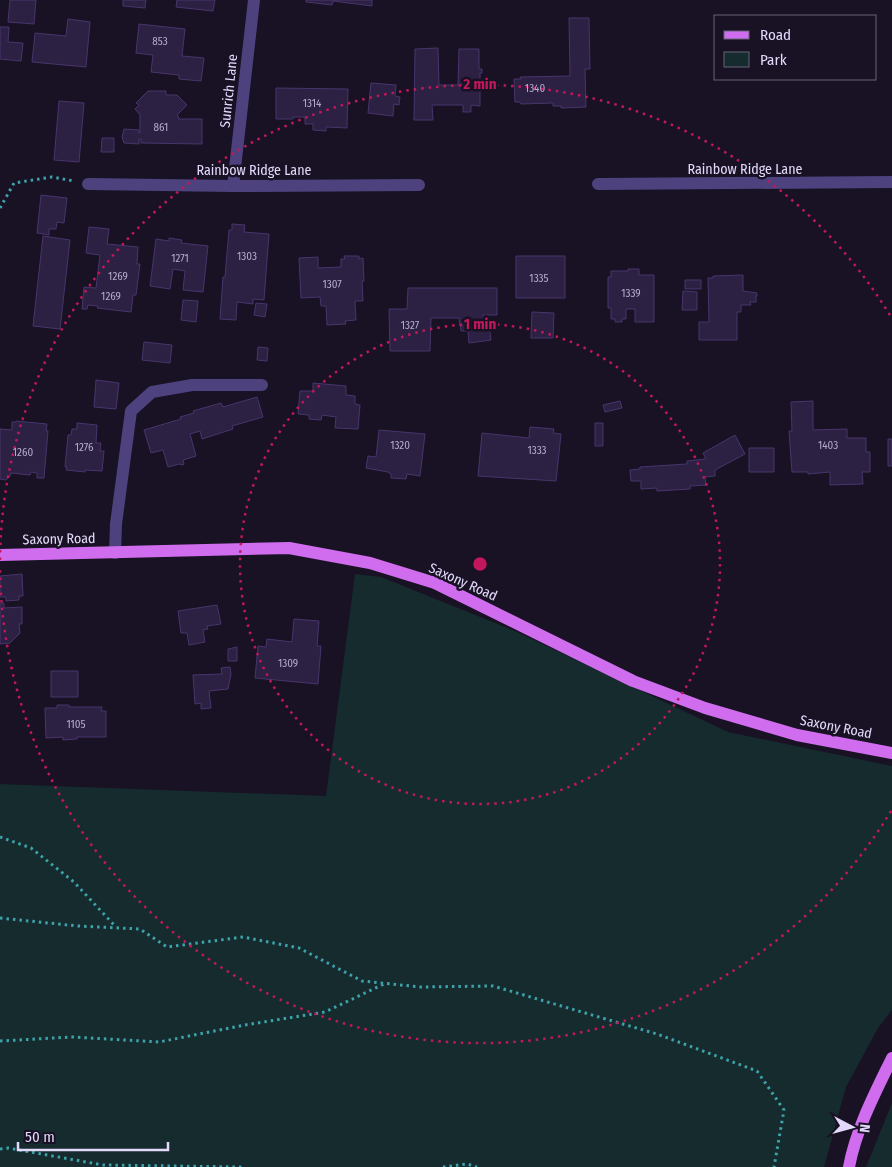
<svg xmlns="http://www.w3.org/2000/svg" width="892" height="1167" font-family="'Fira Sans Condensed',sans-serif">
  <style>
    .green { fill: #152b2e }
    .building { fill: #2c2043; stroke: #48356c }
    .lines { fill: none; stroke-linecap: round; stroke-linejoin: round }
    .path { stroke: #3ea2ab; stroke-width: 3; stroke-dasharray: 2.5 4; stroke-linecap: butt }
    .minor { stroke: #4d427e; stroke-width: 12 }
    .major { stroke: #d06dee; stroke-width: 12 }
    .ring { fill: none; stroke: #c2185b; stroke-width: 2.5; stroke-dasharray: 2.5 5 }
    .labels { text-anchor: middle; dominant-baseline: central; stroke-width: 5; stroke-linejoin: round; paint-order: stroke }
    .number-label { font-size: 11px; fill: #b4abcd }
    .street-label { font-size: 14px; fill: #e2d9fb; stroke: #181224 }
    .centre { fill: #c2185b; stroke: #181224; stroke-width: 2.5 }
    .ring-label { font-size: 15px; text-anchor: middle; font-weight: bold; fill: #c2185b; stroke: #181224; stroke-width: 5; stroke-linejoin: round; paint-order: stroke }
  </style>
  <rect width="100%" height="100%" fill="#181224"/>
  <path class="green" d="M355,574L381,577L515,631L728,732L892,766V1010L878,1028L846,1087L824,1167H0V784L326,796Z
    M892,1103V1167H866Z"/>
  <path class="building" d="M10,0H36L34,24L8,22Z
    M123,0H146L145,8L123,6Z
    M177,0H215L213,11L176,7Z
    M306,0H372V6L333,1L332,5L306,2Z
    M569,18H589L590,69H585L586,107L561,108V106H553V103L521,104L520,102H515L514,79H521L520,77L570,76Z
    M68,19L90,22L86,67L32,62L35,33L66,36Z
    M139,24L185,29L182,56L204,58L201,81L179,79V75L151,72L153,55L136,53Z
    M0,27H9L8,42L23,43L21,61L0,59Z
    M438,48L439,85H458L459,49H479V69H482V73H480V106L471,105V112H463V105H432L433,120H414L415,49Z
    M371,83L396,85L395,96L400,97L399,105L394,104L393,116L368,113Z
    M276,88L348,89L347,128L326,127V131L313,130V124H305V117H293V119H276Z
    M148,91H166V95H177L187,105L177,115L179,117L178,119H202V144L141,143V139H139V144L124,143L122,137L124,129L139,130V133H140V115L135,109L139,105L136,103Z
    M59,101L84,103L79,162L54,160Z
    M102,138H114V152H101Z
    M41,195L67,198L64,223L57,222L56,229H49V235L37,233Z
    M232,224L245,225L244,232L269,234L264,300L253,299V304L237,302L236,320L220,319L223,277H225L229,230H232Z
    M89,227L109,229L107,244L138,247L137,264H140L136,295H133L131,312L97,308L98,306L88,305L87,309H82L84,287L96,288L100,255L86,253Z
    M43,236L70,240L60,329L33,326Z
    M169,238L182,240L181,243L208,246L203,292L183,290L185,271L173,269L170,289L150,286L156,239L169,241Z
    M344,256H359V259L363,258L364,281H362L363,301H355L356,320L345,321L346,324L327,325L326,306H321L320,297L301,298L299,258L318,257V268L341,267V259H345Z
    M516,256H565V298H516Z
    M628,269H639V275H654V322H635V309H626V319H622V322H615V319H611V308H608V277H611V271H628Z
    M743,275V291L757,293V296H756V302H750L751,305H741V312H737V340H699V322H709L708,278H713V276Z
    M685,280H701V289H685Z
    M408,288H497V315H483V318L488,317L491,340L469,343L468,331H461L459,318H431L430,351H390L389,309H407Z
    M683,291L697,292V310H682Z
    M183,300L198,301L196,322L181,320Z
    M256,303L267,304L265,317L254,315Z
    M532,312L554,313L553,338H531Z
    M144,342L172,345L170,363L142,360Z
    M258,347L268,348L267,361L257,360Z
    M96,380L119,383L116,409L94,407Z
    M313,383L346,386V395L355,396V404L360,405L358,429L335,428L336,417L322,415L321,420L309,419V415L298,414L300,391H313Z
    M257,397L263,417L232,426L233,429L202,439L200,431L190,434L196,456L183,460L184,464L183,465L179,464L168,467L163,450L151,453L144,430L181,419L180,417L194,413L193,411L221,403L223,407Z
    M620,401L622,408L605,412L603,405Z
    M813,401V430L847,429V438H866V452H870V472H862L863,484L830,485V472L808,474V472H792L789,431H792L791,402Z
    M16,421L47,424L46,431H48L44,478H37V473L31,472L30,475L11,473L10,476L6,480L0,479V429L12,430V422H16Z
    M77,423L97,425L96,443H101L100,451H104L102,471L85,470V472L66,470L67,467H65L68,435H71L72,429H77Z
    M595,423H603V446H595Z
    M530,427L554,429L553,433L561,434L556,481L478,476L482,433L529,438Z
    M379,430L425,434L420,476L407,474L406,479L391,478V474L388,472L366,468L368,456L376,457Z
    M735,435L745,454L715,470V476L705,477L706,485L690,486V489L657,491V488L641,489V481H631L630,470L640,469V467L687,464V461L706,459L703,453Z
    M888,439H892V466H888Z
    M749,448H774V472H749Z
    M22,574L23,596H19V600L6,601V597H0V576Z
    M4,603V608L22,607V624H19L20,633L10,643L0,644V604Z
    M217,605L221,624L207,626L208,629L203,630L205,642L189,645L187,633H181L178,611Z
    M294,619L319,621L317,646H321L318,684L255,678L258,646L266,647L267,639L292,642Z
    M237,647V661H228V649Z
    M230,667L231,674L228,689L209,691L211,708L201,709V703L195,704L193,675L222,674L221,668Z
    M51,671H78V697H51Z
    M57,705H69V707H102L101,711H106V737H77V739L63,740V737L46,738L45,708H57Z"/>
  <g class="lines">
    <path class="path" d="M0,208L14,183L52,177L74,181
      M0,837L31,848L74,882L116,927
      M0,918L78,926L140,929L167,947L243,937L299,948L362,981L420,987L493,986L657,1034L757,1071L784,1110L774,1167
      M0,1041L72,1037L159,1042L245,1025L325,1012L384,984
      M0,1149L8,1148L103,1165L243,1167
      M443,1167L467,1164L477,1167"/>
    <path class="minor" d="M88,184L233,186L419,185
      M598,184L892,182
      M233,186L254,0
      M115,553L116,524L131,411L152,392L192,385H262"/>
    <path class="major" d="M0,555L289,548L370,563L435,583L633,681L705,708L797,735L892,753
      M849,1167C856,1129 875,1093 892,1058"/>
  </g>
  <g class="ring">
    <circle cx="480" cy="564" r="240"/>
    <path d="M891 811A480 480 0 0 1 0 568M0 560A480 480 0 0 1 891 317"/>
  </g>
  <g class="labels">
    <g class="number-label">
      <text x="160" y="41">853</text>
      <text x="535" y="88">1340</text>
      <text x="312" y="103">1314</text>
      <text x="161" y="127">861</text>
      <text x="247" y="256">1303</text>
      <text x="180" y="258">1271</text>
      <text x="118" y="276">1269</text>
      <text x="539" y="278">1335</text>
      <text x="332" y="284">1307</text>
      <text x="631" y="293">1339</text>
      <text x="111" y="296">1269</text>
      <text x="410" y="325">1327</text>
      <text x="400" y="445">1320</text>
      <text x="828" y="445">1403</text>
      <text x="84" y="447">1276</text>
      <text x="537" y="450">1333</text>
      <text x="23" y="452">1260</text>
      <text x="288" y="663">1309</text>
      <text x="76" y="724">1105</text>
    </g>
    <g class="street-label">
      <text transform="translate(229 91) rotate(-84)">Sunrich Lane</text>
      <text x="745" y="169">Rainbow Ridge Lane</text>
      <text x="254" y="170">Rainbow Ridge Lane</text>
      <text transform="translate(59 539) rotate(-1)">Saxony Road</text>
      <text transform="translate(463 582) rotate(24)">Saxony Road</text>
      <text transform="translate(836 727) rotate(11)">Saxony Road</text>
    </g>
  </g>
  <circle cx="480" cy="564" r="8" class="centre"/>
  <g class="ring-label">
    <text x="480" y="89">2 min</text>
    <text x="480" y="329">1 min</text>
  </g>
  <rect x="714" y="15" width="162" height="65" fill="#181224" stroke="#69627a"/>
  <rect x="724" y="31" width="25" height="8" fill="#d06dee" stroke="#69627a"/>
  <text x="760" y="40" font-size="15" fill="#e2d9fb">Road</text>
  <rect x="724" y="52" width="25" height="15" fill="#152b2e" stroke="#69627a"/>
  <text x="760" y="65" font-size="15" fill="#e2d9fb">Park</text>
  <g transform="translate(852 1127) rotate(96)" stroke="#181224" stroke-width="4" paint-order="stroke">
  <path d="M0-4L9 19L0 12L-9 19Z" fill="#e2d9fb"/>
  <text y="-8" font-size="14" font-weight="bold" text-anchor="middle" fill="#e2d9fb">N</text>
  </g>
  <path d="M18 1142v8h150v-8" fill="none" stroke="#e2d9fb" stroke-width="2.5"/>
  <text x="25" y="1142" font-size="15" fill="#e2d9fb" stroke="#181224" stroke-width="4" paint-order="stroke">50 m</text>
</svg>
